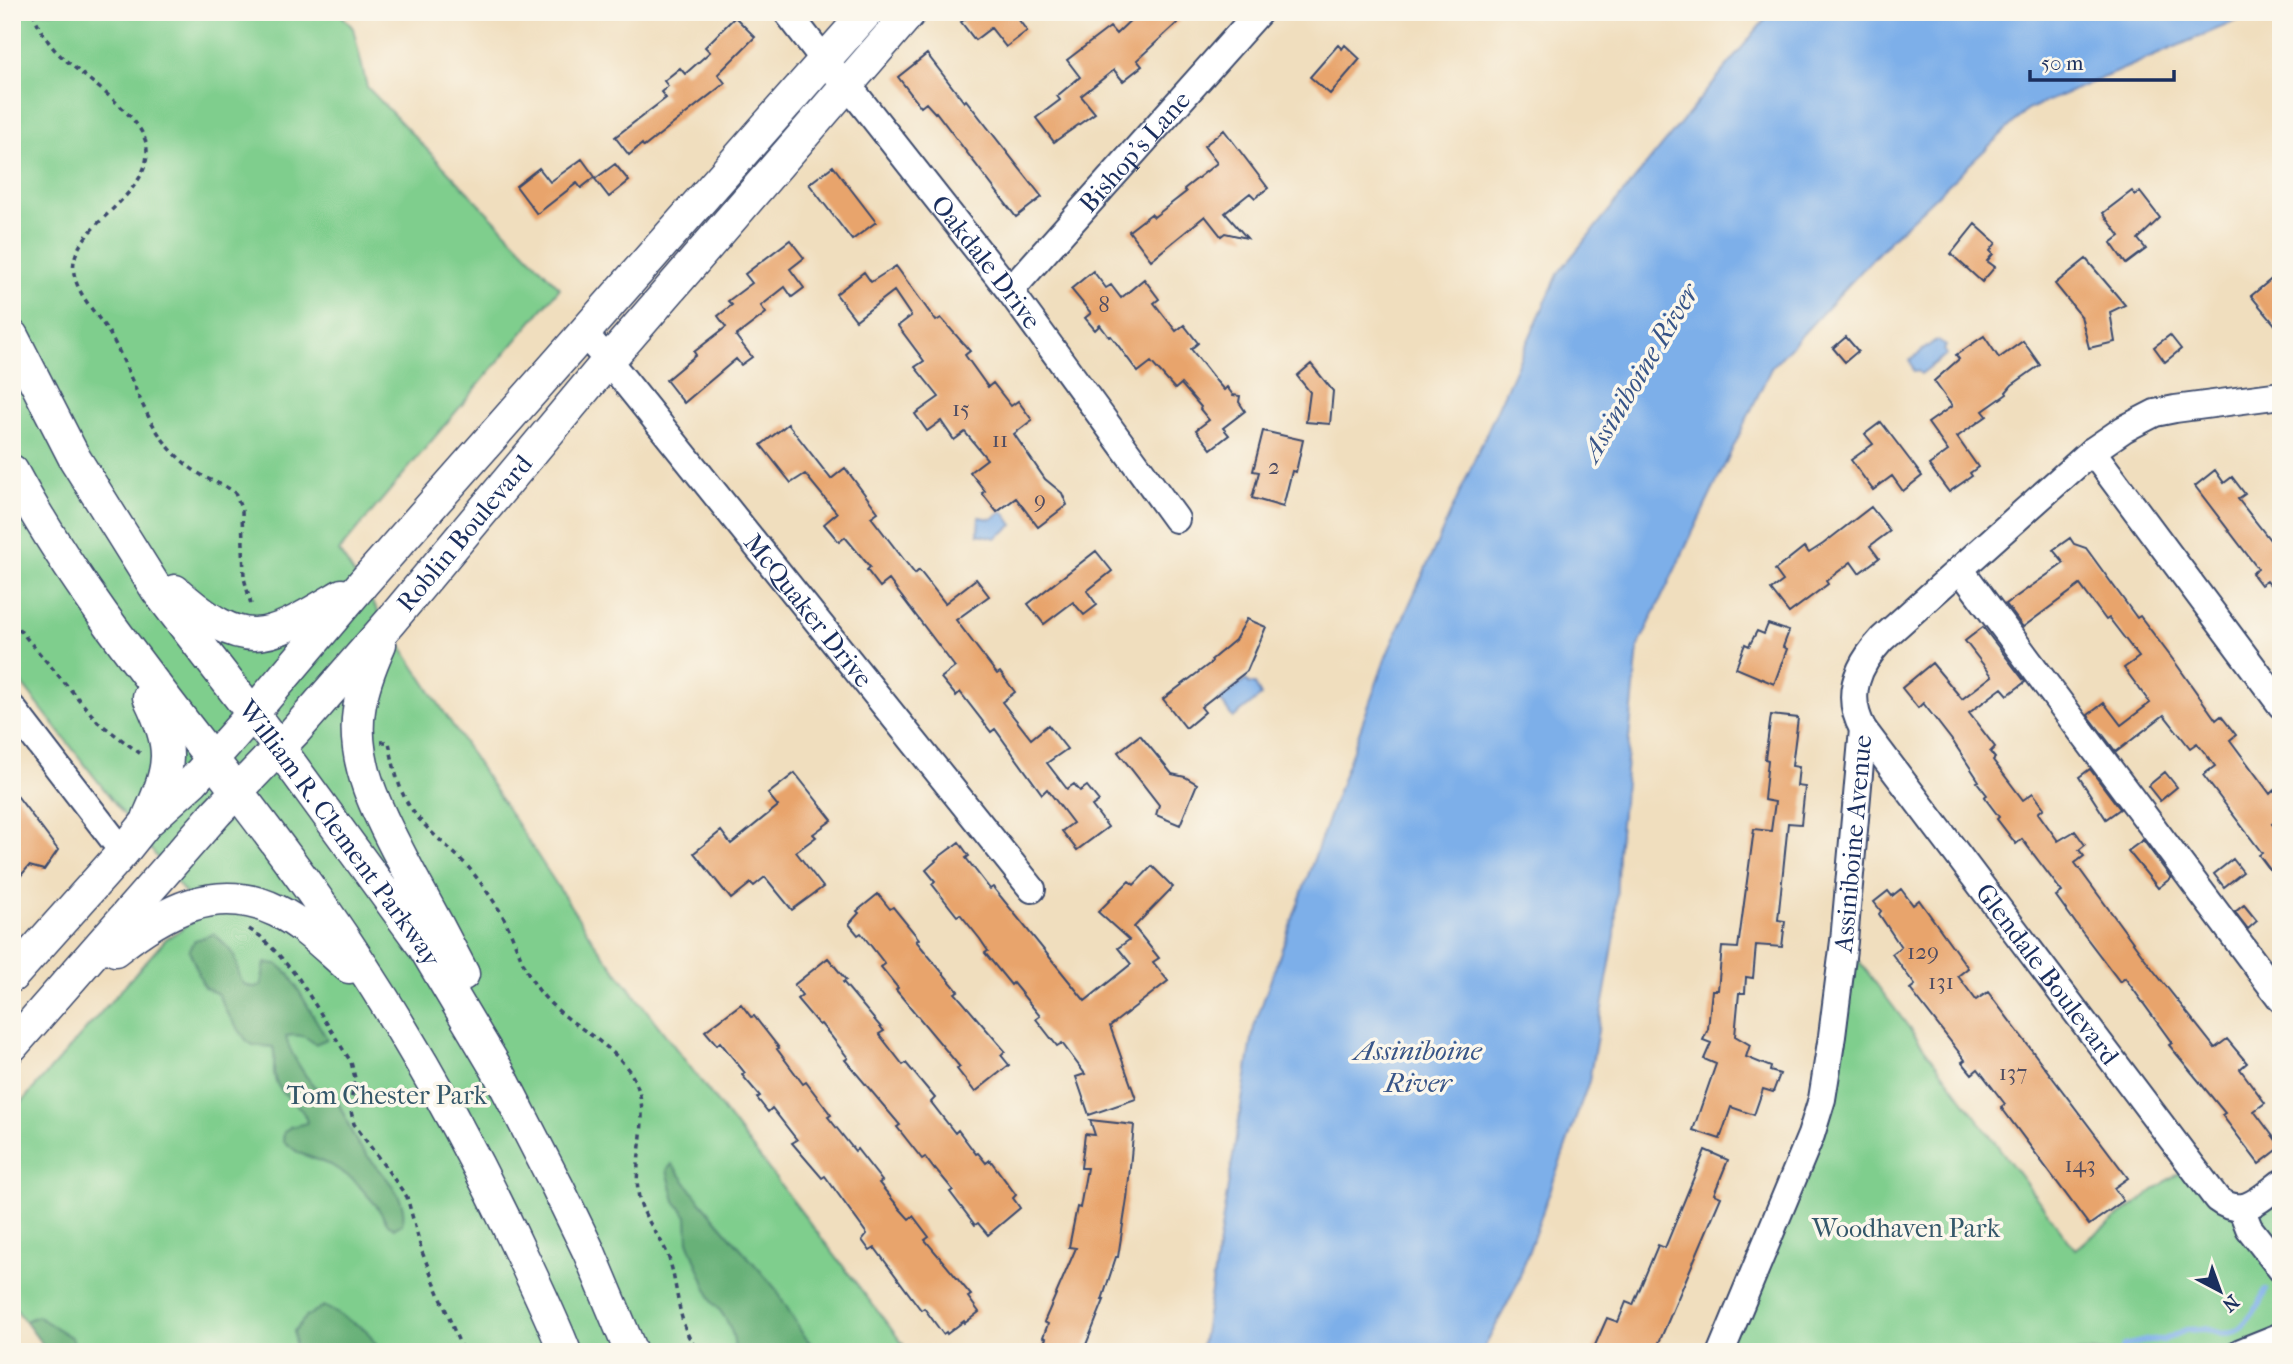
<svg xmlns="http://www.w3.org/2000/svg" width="2293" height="1364" font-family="'IM FELL French Canon',serif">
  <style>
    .green { fill: #7fce8d; stroke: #4d7e76; stroke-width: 2 }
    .forest { fill: #67b178; stroke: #41706b; stroke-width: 2 }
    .water { fill: #7dafe9; stroke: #4c6fa4; stroke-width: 2 }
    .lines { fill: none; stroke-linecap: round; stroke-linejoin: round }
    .stream { stroke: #7dafe9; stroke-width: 6 }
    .building { fill: #e8a46c }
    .minor-casing { stroke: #3b496c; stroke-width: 30 }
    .major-casing { stroke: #3b496c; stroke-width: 35 }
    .path { stroke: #3b496c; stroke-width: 3.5; stroke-dasharray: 5 5; stroke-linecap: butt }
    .minor { stroke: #fff; stroke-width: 26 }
    .major { stroke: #fff; stroke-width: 32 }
    .labels { text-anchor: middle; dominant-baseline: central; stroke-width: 7; stroke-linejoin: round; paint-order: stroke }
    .number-label { font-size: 23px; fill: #4e4c62 }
    .street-label { font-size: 26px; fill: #1b2f5e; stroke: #fbf7ec }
    .park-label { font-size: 26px; fill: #34576a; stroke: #fbf7ec }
    .water-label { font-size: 28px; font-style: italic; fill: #385588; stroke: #fbf7ec }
  </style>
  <rect width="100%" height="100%" fill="#fbf7ec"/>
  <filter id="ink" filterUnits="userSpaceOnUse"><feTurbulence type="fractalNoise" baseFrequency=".0143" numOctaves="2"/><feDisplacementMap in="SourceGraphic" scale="14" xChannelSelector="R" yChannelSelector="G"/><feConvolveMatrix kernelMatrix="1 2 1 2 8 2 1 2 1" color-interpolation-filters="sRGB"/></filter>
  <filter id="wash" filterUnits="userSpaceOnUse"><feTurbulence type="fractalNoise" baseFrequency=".00686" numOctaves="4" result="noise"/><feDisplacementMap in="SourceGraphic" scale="28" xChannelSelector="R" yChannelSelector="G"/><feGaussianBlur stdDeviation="1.57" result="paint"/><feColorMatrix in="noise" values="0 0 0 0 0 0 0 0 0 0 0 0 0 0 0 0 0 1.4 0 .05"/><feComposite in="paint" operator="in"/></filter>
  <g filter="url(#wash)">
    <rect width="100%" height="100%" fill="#f0debe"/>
    <path class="green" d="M12,12H339L353,28L367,87L560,288L339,551L594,942L909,1352H48L12,1304V1113L165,940L202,915L12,671Z
      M1844,941L2075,1249L2169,1179L2200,1162L2241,1208L2281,1183V1352H1721L1811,1135Z"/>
    <path class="forest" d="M214,934C220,940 228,947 233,954C241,967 234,992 261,986L265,963L277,964L289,974L327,1039L315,1044C305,1035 298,1034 286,1036C287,1048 305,1077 315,1087C321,1092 329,1093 335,1097C340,1103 350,1131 356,1141C370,1164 412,1194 402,1224L395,1228L388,1224L376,1205L354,1180L331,1165L299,1153L283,1141L284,1132L290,1127L307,1123C304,1105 287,1100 278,1086C270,1073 277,1060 273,1047L253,1045L247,1041L227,1013L218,994L204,987L189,950L195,940Z
      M672,1164L700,1201L776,1289L802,1333L818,1352H734C737,1335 724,1313 712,1302L688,1241L687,1216L675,1201L667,1170Z
      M324,1306L366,1330L381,1352H295L294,1331L307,1316Z
      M37,1316L72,1338L77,1352H48L25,1321Z"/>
    <path class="water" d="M1771,12H2257L2027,110L1893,237L1771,368L1638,647L1618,854L1615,935L1589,1081L1516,1287L1482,1352H1201L1254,1027L1387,654L1559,272Z
      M1936,340L1946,346L1944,350L1947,354L1921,374L1918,371L1914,372L1910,360Z
      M1003,511L1013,525L996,538L978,534L979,517L992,519Z
      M1246,680L1250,684H1255L1261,696L1233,718L1220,700Z"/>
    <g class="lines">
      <path class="stream" d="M2121,1352L2124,1346L2149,1340H2163L2186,1330L2206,1329L2223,1334L2240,1330L2260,1304L2265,1290"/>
    </g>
    <g id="blocks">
      <path class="building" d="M975,12H1013L1027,31L1006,47L991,28L975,40L961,22Z
        M1139,12H1189L1137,60L1142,66L1123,81L1114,70L1081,96L1095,113L1054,142L1036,118L1060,100L1057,96L1080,77L1067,60L1110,27L1116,34Z
        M735,17L755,37L718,74L725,83L644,147L642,144L629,155L615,137L666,98L661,92L668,86L664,81L680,68L685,74L710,52L705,47Z
        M1338,45L1342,49L1345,45L1360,59L1330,94L1310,77Z
        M927,54L964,102L966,100L1042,197L1016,217L936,112L935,113L926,103L921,107L898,77Z
        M1224,130L1268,188L1255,198L1250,193L1225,213L1247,238L1225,233L1221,236L1205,216L1151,260L1129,231L1151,214L1154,217L1186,192L1184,189L1217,163L1204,146Z
        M582,159L595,177L581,188L577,183L537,214L516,186L539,168L550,182Z
        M615,164L629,181L609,197L595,179Z
        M833,166L876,222L852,240L809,184Z
        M2132,191L2135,195L2140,192L2160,218L2138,239L2146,249L2126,264L2111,243L2120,236L2103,213Z
        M1975,224L1996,243L1990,251L1993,254L1987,261L1995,267L1982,282L1951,254Z
        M790,240L804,258L790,269L804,288L792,297L785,287L761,306L766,313L736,336L752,357L741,365L736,359L684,403L666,380L696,355L694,352L726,327L718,316L732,305L728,301L752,283L745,274Z
        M2086,259L2125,305L2110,312L2115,342L2089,348L2081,316L2055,284Z
        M896,266L936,321L941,318L970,351L965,355L988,387L993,383L1011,406L1018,401L1032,420L1014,434L1045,479L1062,493L1067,505L1038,527L1016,498L997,512L982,493L985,491L970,472L987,459L965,432L954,440L941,421L927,431L915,414L939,397L915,367L924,361L898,326L911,316L894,291L856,320L836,294L864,272L871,282Z
        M1093,271L1106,288L1111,285L1121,298L1144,279L1159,299L1154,303L1176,331L1184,325L1198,343L1191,349L1217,382L1224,390L1227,387L1233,395L1240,396L1239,402L1245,411L1223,428L1229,435L1211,449L1196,430L1209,420L1200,409L1201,407L1181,384L1175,389L1151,362L1138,372L1111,336L1109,337L1100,325L1095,330L1085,318L1091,313L1071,289Z
        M2274,277L2281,285V332L2251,296Z
        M2170,335L2181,349L2165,362L2154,347Z
        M1984,336L1999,358L2023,341L2040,365L2012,385L2006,392L2007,394L1983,411L1987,416L1957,437L1978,467L1970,473L1972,476L1949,492L1929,465L1948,451L1928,423L1952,406L1934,381L1959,359L1956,355Z
        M1846,337L1858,351L1845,362L1833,348Z
        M1311,364L1333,391L1330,424L1306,422L1310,392L1297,376Z
        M1881,422L1922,476L1903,491L1892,476L1873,490L1851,460L1873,444L1865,434Z
        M788,424L831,479L845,468L878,512L871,517L915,574L919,570L945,603L976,579L989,596L956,620L997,674L1000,672L1015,692L1002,702L1031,739L1048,725L1067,749L1047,763L1067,789L1074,784L1080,791L1087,786L1099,801L1092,806L1108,827L1077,850L1062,831L1073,823L1047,789L1042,794L995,729L991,732L960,692L956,696L941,678L955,667L889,580L880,587L867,570L870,567L845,537L839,542L824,524L837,513L805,474L791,483L761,445Z
        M1263,431L1303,440L1296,472L1292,471L1283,507L1252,498L1259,472L1253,471Z
        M2215,470L2224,483L2232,477L2245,494L2238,499L2281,554V599L2267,581L2261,585L2252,573L2258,569L2195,486Z
        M1871,507L1890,531L1870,546L1879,558L1859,573L1851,562L1826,581L1828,584L1789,613L1771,590L1783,581L1775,570L1804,547L1809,553L1823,544Z
        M2070,538L2074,544L2086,548L2137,618L2140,616L2177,665L2216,720L2221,716L2236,735L2230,740L2270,794L2274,790L2281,799V817L2272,824L2281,835V863L2271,871L2259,855L2262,853L2203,775L2215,766L2197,743L2190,748L2164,715L2116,752L2088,715L2104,703L2121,725L2150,703L2124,668L2139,657L2109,618L2106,620L2080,585L2023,627L2006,604L2064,563L2053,550Z
        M1096,551L1112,571L1087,591L1097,605L1084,615L1073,602L1044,624L1028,604Z
        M1247,619L1266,627L1247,671L1201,707L1205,712L1186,728L1163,699L1212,662L1211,660L1235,640Z
        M1768,624L1789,631L1783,647L1787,649L1774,684L1736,668L1745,644L1749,646L1757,631L1764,634Z
        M1983,627L2025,682L2008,695L2002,688L1969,713L1995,747L1990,752L1995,758L1993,760L2023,800L2033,793L2044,808L2038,813L2058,841L2075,831L2085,845L2079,850L2084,856L2075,863L2154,971L2215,1048L2227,1039L2247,1063L2240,1069L2265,1103L2254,1111L2281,1147L2259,1164L2222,1115L2225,1113L2169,1045L2172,1043L2125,978L2120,982L2082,932L2056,896L2062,892L2022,839L2016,844L1997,819L1999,817L1984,797L1987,795L1977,782L1979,781L1954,743L1923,703L1918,708L1902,688L1932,663L1962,699L1992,676L1965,641Z
        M1771,715L1798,718L1792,766L1799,767L1797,786L1805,787L1801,824L1788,823L1778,920L1785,921L1782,947L1756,945L1753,978L1746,977L1745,993H1739L1735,1036L1750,1045L1746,1057L1771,1067L1770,1071L1780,1074L1773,1092L1763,1089L1754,1115L1731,1107L1720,1139L1693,1130L1716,1064L1704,1059L1711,1043L1703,1040L1708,1029L1712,990H1718L1722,947L1738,948L1754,829L1771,831L1775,802L1764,800L1768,760L1765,759Z
        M1140,735L1172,774L1185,777L1197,784L1180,825L1156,815L1159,805L1118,752Z
        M2090,769L2120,809L2106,819L2079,777Z
        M2165,772L2177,787L2160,801L2148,786Z
        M795,773L832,820L813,834L816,837L796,852L823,887L792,910L765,877L754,886L751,883L731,899L694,853L721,831L731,844L778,806L768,794Z
        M12,789L58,850L44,870L29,866L12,886Z
        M2143,840L2171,878L2158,888L2128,851Z
        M959,842L969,856L966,858L990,889L993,887L1085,1001L1131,964L1118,948L1129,940L1098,912L1129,881L1134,885L1152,866L1173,887L1134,927L1159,958L1153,962L1168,981L1110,1026L1136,1099L1089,1115L1076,1077L1085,1074L1062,1043L1057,1046L1036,1019L1040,1016L1013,983L1011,985L985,953L988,951L980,939L960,914L957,916L932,884L935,881L926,870L936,861L935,860Z
        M2233,859L2243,872L2224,887L2214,874Z
        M1901,889L1913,905L1919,900L1968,968L1958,976L1976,1000L1988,992L2128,1178L2114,1188L2123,1201L2089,1225L2001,1107L2005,1104L1978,1069L1972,1074L1962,1062L1965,1060L1910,989L1915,985L1892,954L1901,947L1879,914L1881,911L1874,902L1888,891L1892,896Z
        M878,894L890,909L893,907L919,939L916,941L958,991L955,993L1005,1051L1001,1055L1009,1065L975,1092L957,1069L960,1067L896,990L898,988L881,967L885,964L861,933L858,935L849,924L859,913L857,911Z
        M2244,905L2257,921L2248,929L2235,912Z
        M828,958L846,980L843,982L884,1031L879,1034L903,1065L906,1063L935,1098L931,1102L955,1133L958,1130L976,1154L978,1153L986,1163L990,1160L1016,1195L1013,1198L1020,1208L988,1235L978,1223L975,1225L950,1192L953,1190L935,1168L934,1169L925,1157L922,1159L897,1127L900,1125L845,1060L848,1058L831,1036L821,1024L819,1025L797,999L802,995L794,985Z
        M741,1004L751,1017L754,1016L779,1048L777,1049L803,1084L806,1082L831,1115L828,1117L855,1151L857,1149L882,1181L879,1183L900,1209L909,1219L913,1216L929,1237L925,1240L971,1295L968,1297L979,1312L965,1323L964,1321L947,1334L946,1332L943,1334L924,1308L921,1310L875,1248L870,1251L862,1240L867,1234L825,1176L822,1178L792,1143L797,1140L772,1108L768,1112L757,1098L760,1096L742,1075L745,1073L720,1042L717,1045L705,1031Z
        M1090,1120L1134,1125L1127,1199L1118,1257H1116L1102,1300H1104L1083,1352H1040L1046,1338L1043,1337L1048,1324L1044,1322L1076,1248L1069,1247L1077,1207L1080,1208L1087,1168H1081L1085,1134L1095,1135Z
        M1705,1150L1728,1160L1714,1194L1721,1197L1655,1352H1592L1607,1318L1618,1322L1626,1302L1633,1305L1658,1245L1665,1248Z"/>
    </g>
  </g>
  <g filter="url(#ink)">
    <use href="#blocks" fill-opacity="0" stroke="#3b496c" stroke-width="2"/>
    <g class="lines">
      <g class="minor-casing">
        <g id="minor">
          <path id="s1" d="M787,12L825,61L858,98L1010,291L1176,519"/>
          <path id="s2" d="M1010,291L1259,12"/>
          <path id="s3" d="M584,333L619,374L1032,889"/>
          <path id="s4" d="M2281,395L2175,409L2155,413L2124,429L2092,451L1882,639C1858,665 1844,695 1863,729L2217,1199C2243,1219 2260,1199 2281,1183"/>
          <path d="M2092,451L2281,705"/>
          <path d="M1960,569L2281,999"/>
          <path d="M12,708L123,852"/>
          <path d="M2241,1208L2249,1228L2281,1269"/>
          <path id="s5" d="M1721,1352L1811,1135L1822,1099L1832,1036L1844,941L1863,729"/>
          <path d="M2241,1352L2281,1336"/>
        </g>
      </g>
      <g class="major-casing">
        <g id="major">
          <path id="s6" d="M12,336L75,459L157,590L279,748L424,947L499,1073L558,1188L589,1252L631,1352"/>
          <path d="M12,471C96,627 218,757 319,902C398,1015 466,1135 524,1260C538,1290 553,1321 565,1352"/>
          <path d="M175,591C247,655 266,640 342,595"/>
          <path d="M380,644C371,664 362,687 359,710C350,770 387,829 413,880C430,911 447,943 463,974"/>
          <path d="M149,697C174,749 172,764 149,816"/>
          <path d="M115,950C162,912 217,881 277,911C304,924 327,948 349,967"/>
          <path d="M12,976L123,852L147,822L193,781L253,713L364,582L867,12"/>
          <path id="s7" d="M12,1046L217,812L295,731L390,622L608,361L910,12"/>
        </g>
      </g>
      <path class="path" d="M33,12C38,26 45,38 54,49C77,74 139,111 146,143C156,191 86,218 75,257C73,263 73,271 75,278C81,300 100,317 111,336C133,375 142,419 174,453C182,461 192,470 203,476C213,482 226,485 235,493L242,511L244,578L252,608
        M12,621L98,722L141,754
        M381,742H389C393,764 398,789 410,807C426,831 450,847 469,868C480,881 491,897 500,911C519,944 521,974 550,1003C576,1029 619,1047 635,1081C651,1114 634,1156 638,1191C640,1215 658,1232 667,1253C679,1282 676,1330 700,1352
        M249,929L260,936L278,954L299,979L351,1062L355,1078L350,1107L354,1124L407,1197L422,1252L463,1352"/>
      <use href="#minor" class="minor"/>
      <use href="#major" class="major"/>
    </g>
  </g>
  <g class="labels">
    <g class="number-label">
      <text x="1104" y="304">8</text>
      <text x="961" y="408">15</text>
      <text x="1000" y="439">11</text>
      <text x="1274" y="466">2</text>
      <text x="1040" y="499">9</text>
      <text x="1923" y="951">129</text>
      <text x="1941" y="981">131</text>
      <text x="2013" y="1072">137</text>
      <text x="2080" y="1164">143</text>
    </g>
    <g class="street-label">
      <text stroke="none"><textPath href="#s2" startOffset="187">Bishop's Lane</textPath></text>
      <text stroke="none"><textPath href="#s1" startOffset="320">Oakdale Drive</textPath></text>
      <text stroke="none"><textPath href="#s7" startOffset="684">Roblin Boulevard</textPath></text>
      <text stroke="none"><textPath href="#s3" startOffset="357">McQuaker Drive</textPath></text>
      <text stroke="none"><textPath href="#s6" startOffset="597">William R. Clement Parkway</textPath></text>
      <text stroke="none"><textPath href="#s5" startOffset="530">Assiniboine Avenue</textPath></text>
      <text stroke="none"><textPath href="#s4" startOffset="889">Glendale Boulevard</textPath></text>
    </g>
    <g class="park-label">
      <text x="387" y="1095">Tom Chester Park</text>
      <text x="1906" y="1228">Woodhaven Park</text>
    </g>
    <g class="water-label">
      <text transform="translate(1640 372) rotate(-59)">Assiniboine River</text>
      <text x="1418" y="1050">Assiniboine<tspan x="1418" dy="32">River</tspan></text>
    </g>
  </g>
  <rect width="2293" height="1364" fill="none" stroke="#fbf7ec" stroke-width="42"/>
  <g transform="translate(2220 1291) rotate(139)" stroke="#fbf7ec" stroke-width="5" paint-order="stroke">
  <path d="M0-5L12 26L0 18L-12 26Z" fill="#1b2f5e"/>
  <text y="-10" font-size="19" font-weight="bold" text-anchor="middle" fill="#1b2f5e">N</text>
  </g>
  <path d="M2030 70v10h144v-10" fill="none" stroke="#1b2f5e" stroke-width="3.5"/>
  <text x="2041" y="70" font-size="21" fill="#1b2f5e" stroke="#fbf7ec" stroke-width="5" paint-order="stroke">50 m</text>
</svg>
